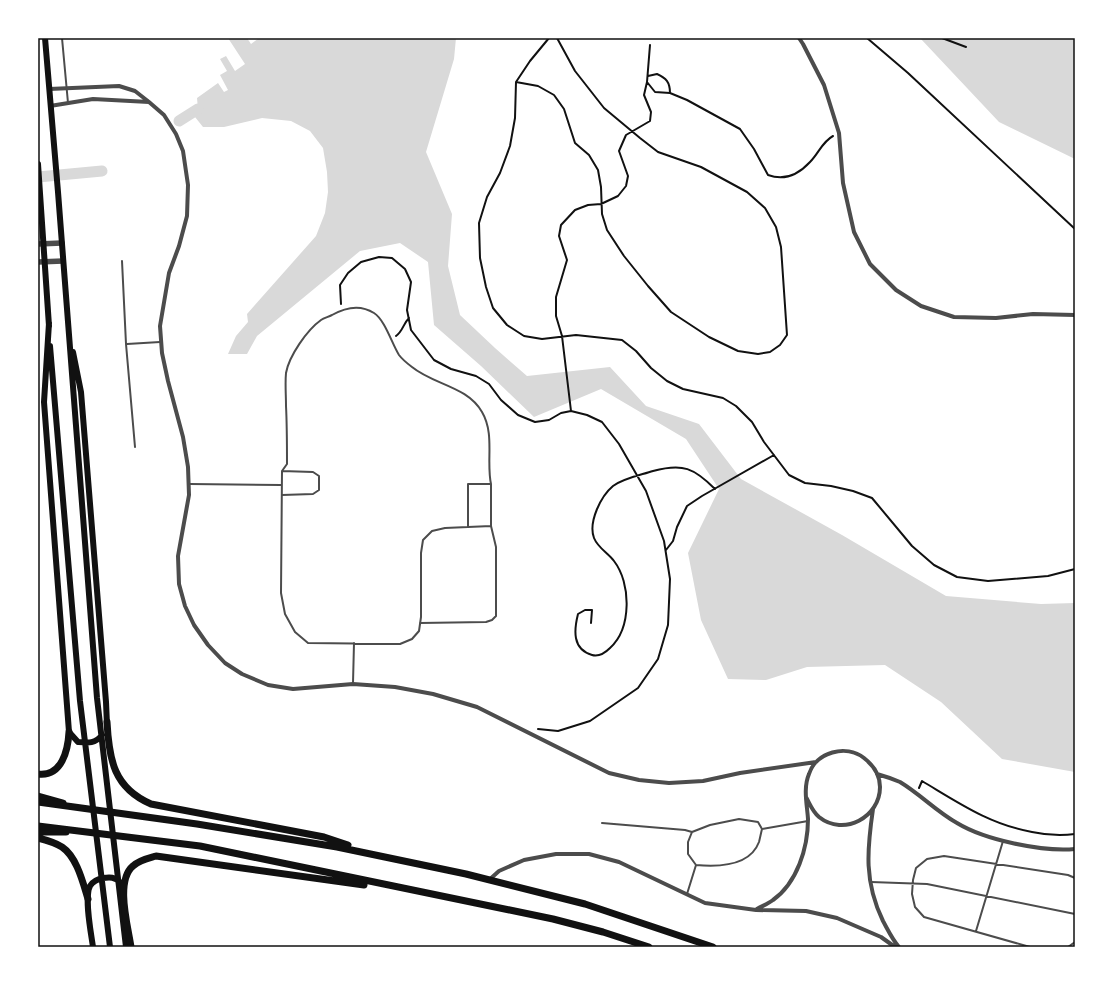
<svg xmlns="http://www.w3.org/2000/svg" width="1113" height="985" font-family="'DM Sans',sans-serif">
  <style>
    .water { fill: #d9d9d9 }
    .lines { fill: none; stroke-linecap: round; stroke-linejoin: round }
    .canal { stroke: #d9d9d9; stroke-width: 11 }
    .path { stroke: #111; stroke-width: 2 }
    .service { stroke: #4c4c4c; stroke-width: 2 }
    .minor { stroke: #4c4c4c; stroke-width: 4 }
    .tertiary { stroke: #4c4c4c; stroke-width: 5.5 }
    .secondary { stroke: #111; stroke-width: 6 }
    .primary { stroke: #111; stroke-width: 7 }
    .trunk { stroke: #111; stroke-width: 7 }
    .neatline { fill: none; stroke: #111; stroke-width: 1.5 }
  </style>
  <rect width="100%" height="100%" fill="#fff"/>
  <path class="water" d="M228,38H247L251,44L259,38H456L454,59L426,152L452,214L448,266L460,315L495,348L527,376L610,367L646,406L699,424L741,479L842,535L946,596L1041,604L1075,603V772L1002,759L941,702L885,665L807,667L766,680L728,679L701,620L688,553L719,489L686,439L601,389L534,417L481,366L434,325L428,262L400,243L360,251L257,336L247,354H228L236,336L248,322L247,314L316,236L325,213L328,192L327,172L323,148L310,131L291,121L262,118L224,127H203L195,117L198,109L197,98L218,83L224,92L228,90L220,75L227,71L220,59L226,56L235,71L245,64Z
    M920,38H1075V159L999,122Z"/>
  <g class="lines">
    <path class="canal" d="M179,121L198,109
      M38,177L102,171"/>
    <path class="path" d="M549,38L530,61L516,82L515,118L510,146L500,173L487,197L479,223L480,258L486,287L493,308L507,325L524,336L542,339L576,335L622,340L636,351L651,368L667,381L683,389L723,398L736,406L752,422L764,442L789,475L805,483L831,486L853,491L872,498L912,546L934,565L957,577L988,581L1048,576L1075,569
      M867,38L908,73L1075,229
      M942,38L966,47
      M648,76L657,74C666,78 670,82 670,93
      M516,82L538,86L554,95L564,109L575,143L589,155L598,170L601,187L602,214L607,230L624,256L648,286L671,312L709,337L738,351L758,354L770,352L780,345L787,335L781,247L776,227L765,208L747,192L701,167L658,152L640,138L604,108L575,71L557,38
      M647,82L655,92L670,93L687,100L740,129L754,149L768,175C784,181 798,175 810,162C819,153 822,142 833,136
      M341,304L340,285L348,273L361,262L379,257L392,258L405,269L411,282L407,310L411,330L434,360L451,369L476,376L489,384L501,400L518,415L535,422L549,420L561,413L571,411L587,415L602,422L619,444L646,491L664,541L670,579L668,625L658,659L638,688L590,721L558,731L538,729
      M396,336C403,331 403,324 409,318
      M571,411L562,336L556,316V297L567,260L559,236L561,225L575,210L588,205L601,204L618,196L626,186L628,176L619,151L626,135L650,121L651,112L644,95L647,82L650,45
      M666,550L673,541L677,527L687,506L702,496L774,455
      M591,623L592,610H585L578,614C574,630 572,649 592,655C599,657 605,653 610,648C632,628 631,583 614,561C608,553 598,548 594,538C588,522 601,496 613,486C624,478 641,475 653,471C683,463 694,468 715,489
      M919,788L922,781C959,803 989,824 1032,832C1046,835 1061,836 1075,834"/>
    <path class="service" d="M62,38L68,103
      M122,261L126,344L135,447
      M127,344L160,342
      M190,484L281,485
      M282,495L313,494L319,490V476L313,472L282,471
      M468,527V484H491V526L445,528L432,531L423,540L421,553V617L419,631L412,639L400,644L308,643L295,632L285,614L281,593L282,471L287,464C287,444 287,425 286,406C286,395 285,383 286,373C289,356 307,330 321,320C324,318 328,317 332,315C346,307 360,304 374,313C385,320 392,344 399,355C402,359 408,364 412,367C434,385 467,386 482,412C495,434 486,461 491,484
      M420,623L486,622L492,620L496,616V547L491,526
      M353,683L354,643
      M602,823L685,830L692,832
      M762,829C761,833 760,838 759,842C750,866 718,867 696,865L688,854V842L692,832L710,825L739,819L758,822L762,829L808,821
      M871,882L927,884L1075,914
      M687,894L696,865
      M976,931L1003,841
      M1030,947L924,917L915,907L912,894L913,880L916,868L927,859L944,856L1068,875L1075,878
      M1068,947L1075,942"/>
    <path class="minor" d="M799,38L803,44L824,85L839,133L843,183L854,232L870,264L896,290L921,306L954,317L996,318L1033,314L1075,315
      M49,89L119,86L135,91L149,102L93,99L50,106
      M149,102L164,115L176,134L183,151L188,185L187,216L179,246L169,273L160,326L162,353L168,381L183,437L188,467L189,495L178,556L179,584L185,606L194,625L208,645L225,663L242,674L268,685L293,689L353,684L395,687L433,694L477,707L609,773L639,780L669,783L703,781L740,773L816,762
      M877,774C884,776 893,779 900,782C920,794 937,812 957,823C985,840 1042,852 1075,849
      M873,809C867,850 864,882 883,921C888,930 892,939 899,947
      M489,880L499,871L524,860L556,854H589L619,862L705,903L756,910L806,911L837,918L881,937L895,947
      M757,909C762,906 768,904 773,900C797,883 808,848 808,819C807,804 803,788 809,774C816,752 846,744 864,758C873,765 880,775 880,787C880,817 844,837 819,817C812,811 810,804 806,797"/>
    <path class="tertiary" d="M38,244L62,243
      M38,262L63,261"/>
    <path class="secondary" d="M45,38L58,192L97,698L126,947
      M38,164L49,326
      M49,323L44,402L69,732L78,742C88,743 95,744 102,735
      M50,346L80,701L110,947
      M73,352L81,392L106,702L107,725
      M93,947C91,933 84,897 90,886C93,881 98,879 103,878C110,877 115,877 120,882"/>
    <path class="primary" d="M38,774C62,777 68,750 69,732
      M38,796L63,803
      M38,832H66
      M38,838C46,840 54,842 62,847C77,857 83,883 88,899"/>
    <path class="trunk" d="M107,722C109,760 114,788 151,804L324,837L348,845
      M38,802L197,824L337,847L466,874L585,904L713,947
      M38,826L200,846L553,919L603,932L649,947
      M131,947C128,926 115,881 133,866C139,860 149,858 156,856L364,885"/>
  </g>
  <rect width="1113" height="985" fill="none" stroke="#ffffff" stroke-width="78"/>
  <rect x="39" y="39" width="1035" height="907" class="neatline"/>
</svg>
